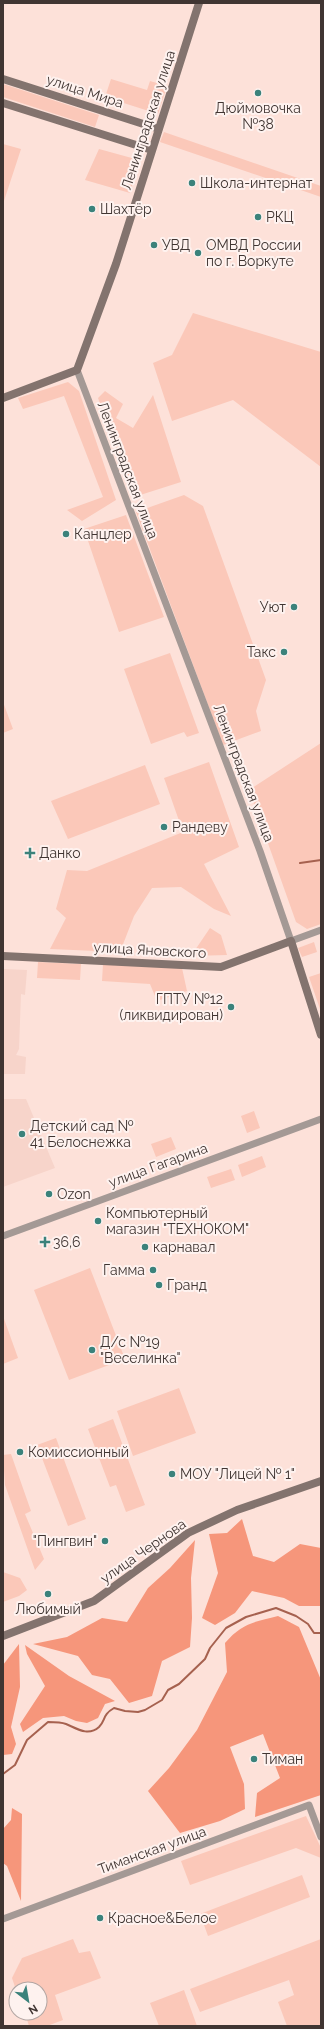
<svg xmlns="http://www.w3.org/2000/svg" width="324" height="2029" font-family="Raleway,sans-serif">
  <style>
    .built { fill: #f7d4ca }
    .green { fill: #fbc8b9 }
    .forest { fill: #f6967b }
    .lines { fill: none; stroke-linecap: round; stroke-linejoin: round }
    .stream { stroke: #a6614f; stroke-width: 2 }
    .tertiary { stroke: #a49995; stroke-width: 7 }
    .secondary { stroke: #83736e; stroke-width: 8 }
    .poi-dot { fill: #3b827b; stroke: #fef2ef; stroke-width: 1.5 }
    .labels { text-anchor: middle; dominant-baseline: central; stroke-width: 4; stroke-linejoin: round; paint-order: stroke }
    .street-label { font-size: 14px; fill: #403532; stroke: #fef2ef }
    .poi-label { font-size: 14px; fill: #403532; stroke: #fef2ef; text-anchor: start }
  </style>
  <rect width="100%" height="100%" fill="#fde1d9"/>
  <path class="built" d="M3,969L27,970L25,995L21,994L19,1049L16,1055L26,1057L25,1074H3Z
    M3,1099H26L55,1168L3,1187Z"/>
  <path class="green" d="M111,79L147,90L150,81L167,86L158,114L105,97Z
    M3,84L99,115L95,127L3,97Z
    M164,132L321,186V197L160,142Z
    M3,144L21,149L3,204Z
    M99,149L139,160L130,193L85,180Z
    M193,313L321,352V467L233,400L172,421L153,363L172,355Z
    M68,382L79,391L116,500L82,521L67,510L103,497L64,396L23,409L18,398Z
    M105,391L123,404L116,418L133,428L153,395L181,482L134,497L98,398Z
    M184,495L203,506L266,680L256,711L261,731L223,745L136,512Z
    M126,515L164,617L119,632L84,529Z
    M170,653L199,733L187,737L184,732L151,744L124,669Z
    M3,702L13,729L3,733Z
    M321,743V924L307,929L296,922L249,790Z
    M209,762L239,847L204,864L231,916L214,909L181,887L152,888L134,916L120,952L50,949L66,918L56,909L67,870L87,871L183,832L164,778Z
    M145,765L160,804L68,839L51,801Z
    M210,928L221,935L227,955L191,956Z
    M314,942L317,952L302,957L298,948Z
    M38,962L81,964L80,980L37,978Z
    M103,964L182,968L187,991L157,1001L150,984L102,981Z
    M321,973V1012L309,977Z
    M254,1111L260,1128L247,1133L241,1116Z
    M171,1137L176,1149L156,1157L151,1144Z
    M262,1156L266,1167L242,1177L238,1165Z
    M231,1169L235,1180L211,1188L207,1177Z
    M90,1268L125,1359L69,1380L34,1290Z
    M3,1316L18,1358L3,1364Z
    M179,1388L196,1433L133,1456L117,1411Z
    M113,1419L145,1505L126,1512L116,1485L110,1487L88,1429Z
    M56,1438L86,1519L68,1526L37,1445Z
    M11,1454L31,1511L25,1514L44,1559L35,1570L5,1485L3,1455Z
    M3,1572L20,1578L27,1590L19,1596L3,1602Z
    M306,1816L321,1848V1858L296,1848L190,1885L181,1861Z
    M302,1875L310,1897L208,1936L200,1914Z
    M73,1939L79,1953L90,1951L101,1978L55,1995L63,2020L47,2026H29L25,2013H40V1989L16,1990L12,1978L22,1958Z
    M321,1939V2026H287L278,2002L294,1995L289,1980L200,2012L190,1989Z
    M184,1990L197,2026H159L150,2003Z"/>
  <path class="forest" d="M242,1519L253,1556L274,1562L300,1544L321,1548V1606H299L284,1598L252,1591L235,1613L215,1625L202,1618L218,1573L209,1534L227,1533Z
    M195,1540L191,1578L192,1618L190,1647L162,1661L152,1696L129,1703L110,1679L92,1675L78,1656L33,1644L67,1637L102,1618L127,1622L148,1588L170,1568Z
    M278,1616L299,1627L321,1680V1795L255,1817L257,1793L280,1778L263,1734L230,1747L244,1784L245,1809L220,1821L180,1833L148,1791L169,1768L197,1730L227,1672L225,1643C242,1623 254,1622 278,1616Z
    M19,1644L20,1687L11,1727L16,1744L12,1754L3,1755V1665Z
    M25,1645L69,1676L115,1701L105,1704L98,1718L87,1723L76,1721L64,1716L43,1718L23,1732L20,1724L45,1686L27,1654Z
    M12,1808L22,1814L21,1901L7,1866L3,1863V1829L11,1820Z"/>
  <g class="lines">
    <path class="stream" d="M300,863L321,860
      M3,1774L15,1765L27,1740L48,1722C54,1722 61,1722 66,1724C76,1728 88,1737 99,1727C106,1720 102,1715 114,1708L125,1711L138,1712L145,1710L162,1700L168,1690L179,1684L205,1659L210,1648L226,1628L246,1617L276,1608L296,1616L308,1624L314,1633H321"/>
    <path class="tertiary" d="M77,370L260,851L291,941L321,930
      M3,1236L321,1119
      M3,1919L309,1805L321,1837"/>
    <path class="secondary" d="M3,79L159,129
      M3,103L152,150
      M3,398L77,370L116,264L199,3
      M3,956L221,967L291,941L321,1035
      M3,1636L94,1601L188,1533L237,1510L321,1481"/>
  </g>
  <g class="poi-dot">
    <circle cx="258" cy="93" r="4"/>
    <circle cx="192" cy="183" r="4"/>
    <circle cx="92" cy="209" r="4"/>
    <circle cx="258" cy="217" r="4"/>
    <circle cx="154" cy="245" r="4"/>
    <circle cx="198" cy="253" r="4"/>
    <circle cx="66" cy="534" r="4"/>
    <circle cx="294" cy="607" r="4"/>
    <circle cx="284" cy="652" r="4"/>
    <circle cx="164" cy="827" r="4"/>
    <path d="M28 847h4v4h4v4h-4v4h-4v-4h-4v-4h4z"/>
    <circle cx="231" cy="1007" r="4"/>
    <circle cx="22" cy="1134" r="4"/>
    <circle cx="49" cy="1194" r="4"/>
    <circle cx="98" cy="1221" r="4"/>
    <path d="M43 1236h4v4h4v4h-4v4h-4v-4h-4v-4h4z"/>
    <circle cx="145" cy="1247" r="4"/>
    <circle cx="153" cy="1270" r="4"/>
    <circle cx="159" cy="1285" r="4"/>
    <circle cx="92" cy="1350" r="4"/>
    <circle cx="20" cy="1452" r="4"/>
    <circle cx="172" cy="1474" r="4"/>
    <circle cx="105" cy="1541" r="4"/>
    <circle cx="48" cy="1594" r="4"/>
    <circle cx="254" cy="1759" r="4"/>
    <circle cx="100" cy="1918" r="4"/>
  </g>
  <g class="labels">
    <g class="street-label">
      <text transform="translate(85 91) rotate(18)">улица Мира</text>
      <text transform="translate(148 120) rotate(-72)">Ленинградская улица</text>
      <text transform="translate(128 470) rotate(69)">Ленинградская улица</text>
      <text transform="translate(244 773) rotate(69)">Ленинградская улица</text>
      <text transform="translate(150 950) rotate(3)">улица Яновского</text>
      <text transform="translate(158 1165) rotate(-20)">улица Гагарина</text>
      <text transform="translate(143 1551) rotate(-35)">улица Чернова</text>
      <text transform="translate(152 1850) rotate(-20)">Тиманская улица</text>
    </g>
    <g class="poi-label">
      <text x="258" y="108" text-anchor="middle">Дюймовочка<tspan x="258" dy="16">№38</tspan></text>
      <text x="200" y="183">Школа-интернат</text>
      <text x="100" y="209">Шахтёр</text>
      <text x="266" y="217">РКЦ</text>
      <text x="162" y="245">УВД</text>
      <text x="206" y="245">ОМВД России<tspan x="206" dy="16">по г. Воркуте</tspan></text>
      <text x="74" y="534">Канцлер</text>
      <text x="286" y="607" text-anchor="end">Уют</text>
      <text x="276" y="652" text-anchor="end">Такс</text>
      <text x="172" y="827">Рандеву</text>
      <text x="39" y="853">Данко</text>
      <text x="223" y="999" text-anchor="end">ГПТУ №12<tspan x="223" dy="16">(ликвидирован)</tspan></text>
      <text x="30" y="1126">Детский сад №<tspan x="30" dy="16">41 Белоснежка</tspan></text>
      <text x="57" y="1194">Ozon</text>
      <text x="106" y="1213">Компьютерный<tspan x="106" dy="16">магазин "ТЕХНОКОМ"</tspan></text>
      <text x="53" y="1242">36,6</text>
      <text x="153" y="1247">карнавал</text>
      <text x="145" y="1270" text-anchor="end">Гамма</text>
      <text x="167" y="1285">Гранд</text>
      <text x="100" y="1342">Д/с №19<tspan x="100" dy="16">"Веселинка"</tspan></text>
      <text x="28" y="1452">Комиссионный</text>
      <text x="180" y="1474">МОУ "Лицей № 1"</text>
      <text x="97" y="1541" text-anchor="end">"Пингвин"</text>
      <text x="48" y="1609" text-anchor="middle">Любимый</text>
      <text x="262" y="1759">Тиман</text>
      <text x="108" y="1918">Красное&amp;Белое</text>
    </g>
  </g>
  <rect width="324" height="2029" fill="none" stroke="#403532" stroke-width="8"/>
  <g transform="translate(28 2001) rotate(149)"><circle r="19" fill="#fef2ef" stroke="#b2a6a3"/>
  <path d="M0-3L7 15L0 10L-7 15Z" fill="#3b827b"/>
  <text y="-6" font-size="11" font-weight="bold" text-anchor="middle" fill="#403532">N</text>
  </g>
</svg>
